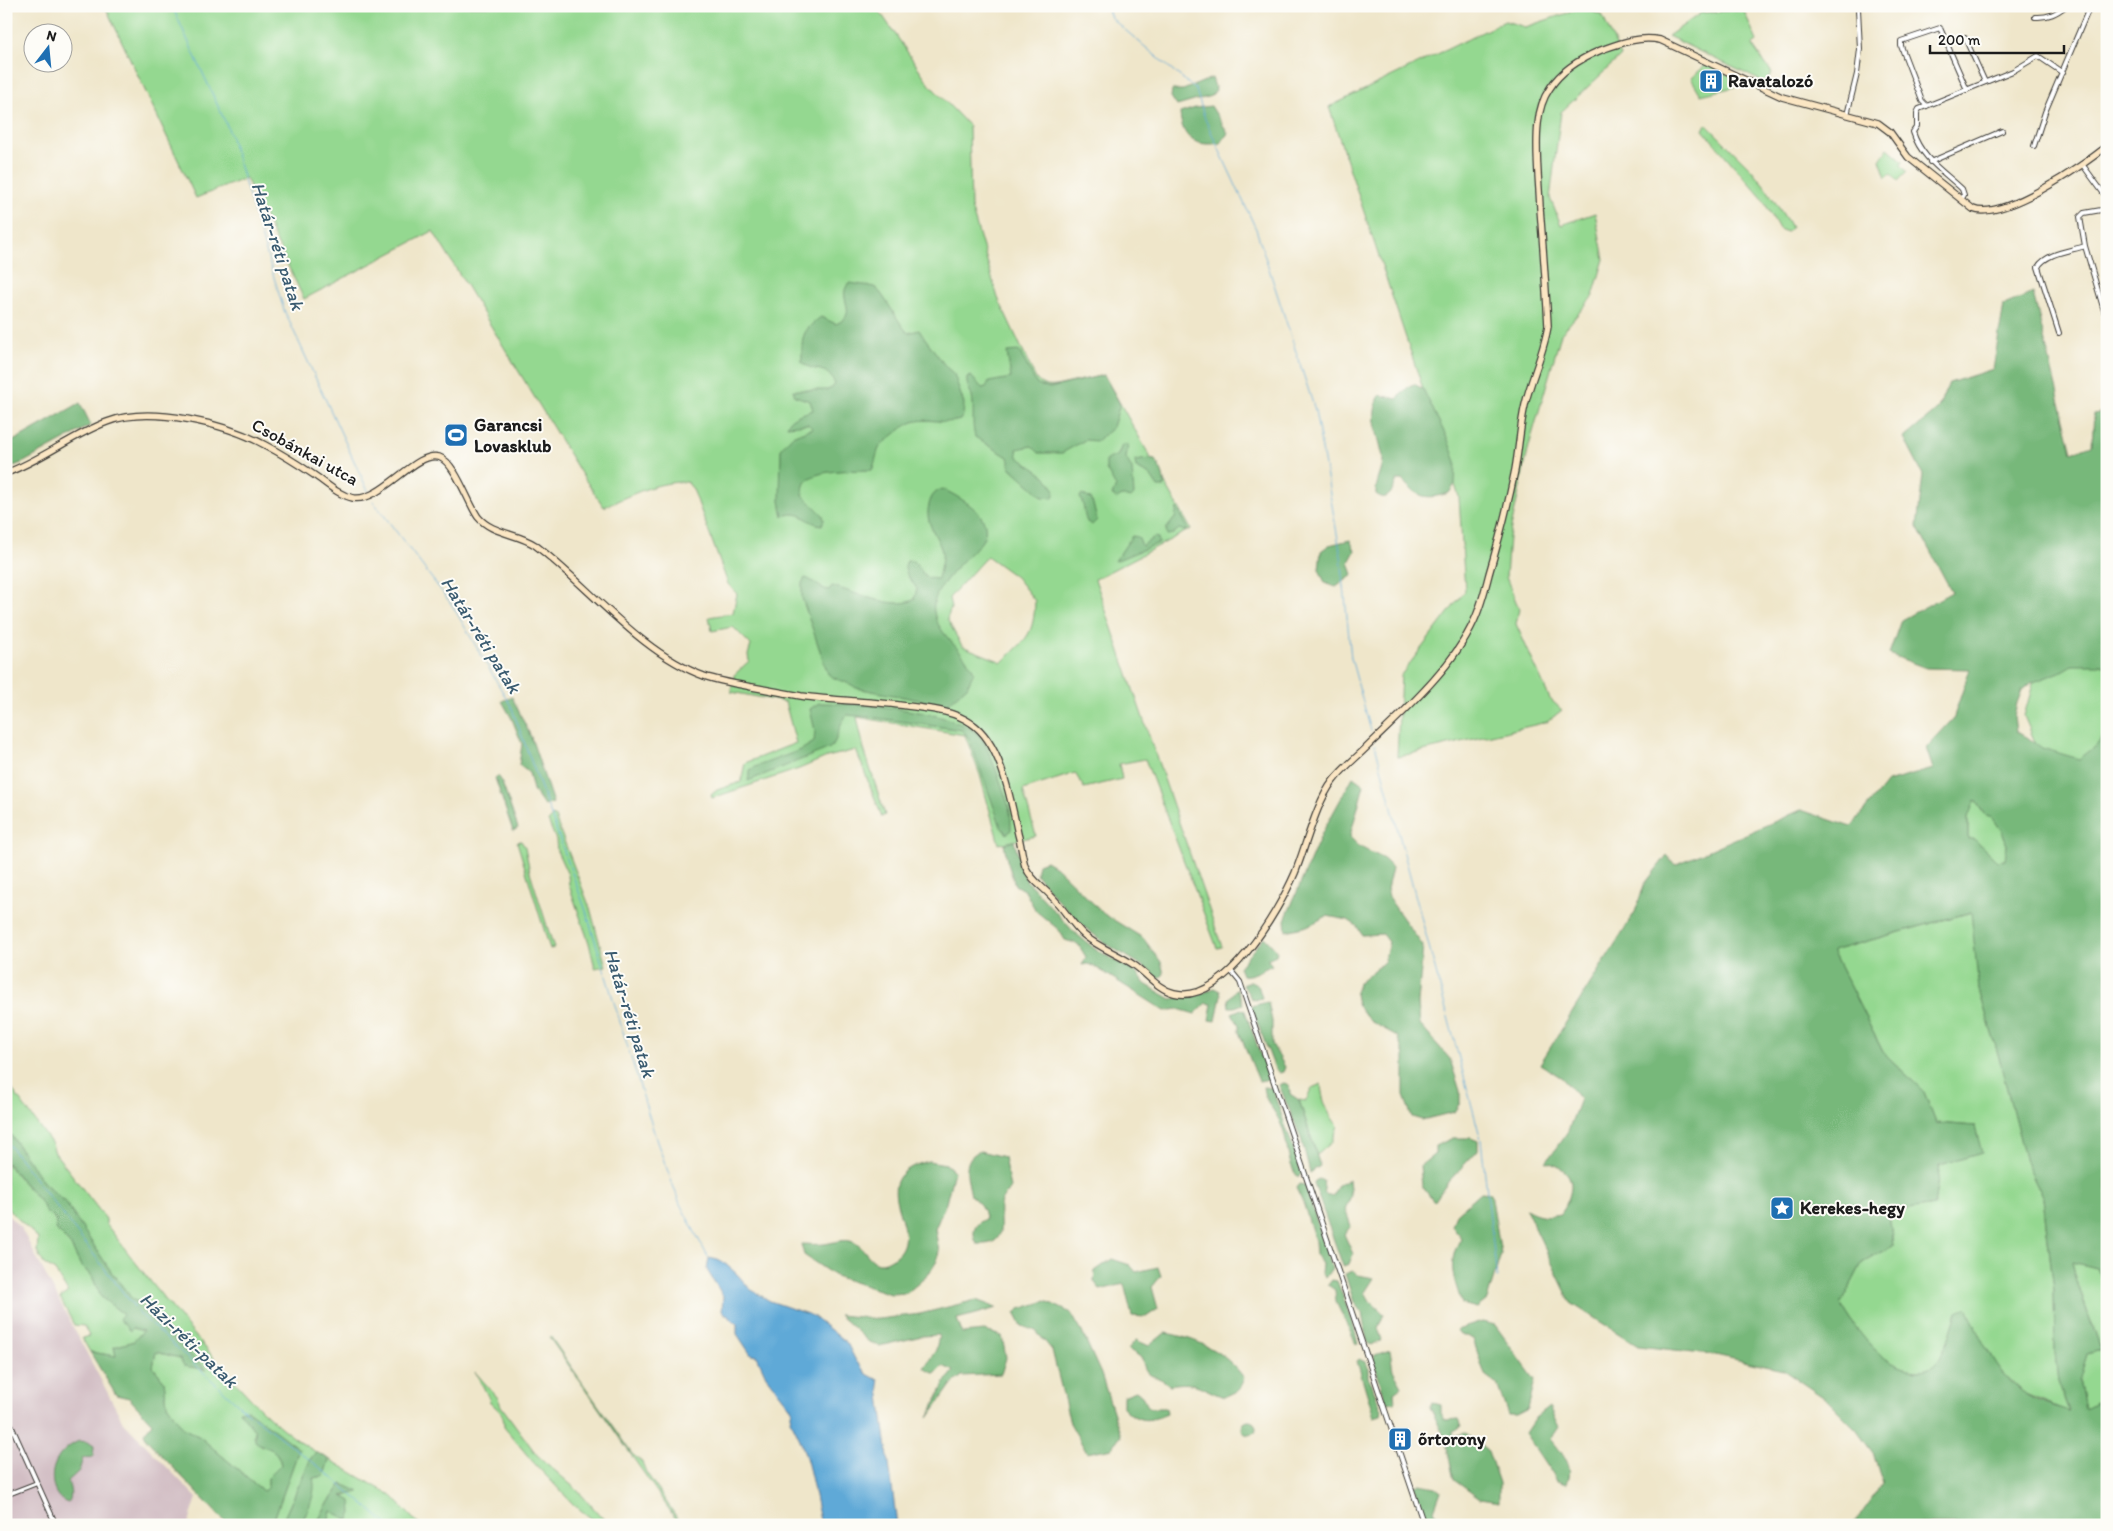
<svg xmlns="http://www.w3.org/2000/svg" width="2113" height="1531" font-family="Itim,sans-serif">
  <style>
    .industrial { fill: #d2bec4 }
    .green { fill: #94d890; stroke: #587a56; fill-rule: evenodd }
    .forest { fill: #77b87a; stroke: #4a6a4b; fill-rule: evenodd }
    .water { fill: #5fa9d7; stroke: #3e627a }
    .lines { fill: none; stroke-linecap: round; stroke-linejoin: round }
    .stream { stroke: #5fa9d7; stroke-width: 1 }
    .street-casing { stroke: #3c3a36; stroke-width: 6 }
    .secondary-casing { stroke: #3c3a36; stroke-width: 8 }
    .street { stroke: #fff; stroke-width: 4 }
    .secondary { stroke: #fbe6c3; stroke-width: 5.5 }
    .labels { text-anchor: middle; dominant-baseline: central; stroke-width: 4; stroke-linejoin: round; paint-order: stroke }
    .poi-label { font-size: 18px; font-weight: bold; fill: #1c1c1c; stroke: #fdfcf7; text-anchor: start }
    .street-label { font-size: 18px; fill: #1c1c1c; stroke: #fdfcf7 }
    .water-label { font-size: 19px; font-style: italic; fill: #3a5b70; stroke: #fdfcf7 }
  </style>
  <rect width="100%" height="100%" fill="#fdfcf7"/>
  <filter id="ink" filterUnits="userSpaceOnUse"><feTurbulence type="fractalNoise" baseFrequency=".02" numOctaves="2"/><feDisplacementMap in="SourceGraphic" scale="10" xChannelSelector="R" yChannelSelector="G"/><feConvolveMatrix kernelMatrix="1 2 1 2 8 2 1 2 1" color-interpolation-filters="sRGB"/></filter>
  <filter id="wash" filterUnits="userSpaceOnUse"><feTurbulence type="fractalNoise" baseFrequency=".0096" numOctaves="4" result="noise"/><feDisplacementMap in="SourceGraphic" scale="20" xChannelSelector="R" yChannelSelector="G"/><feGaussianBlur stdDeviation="1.12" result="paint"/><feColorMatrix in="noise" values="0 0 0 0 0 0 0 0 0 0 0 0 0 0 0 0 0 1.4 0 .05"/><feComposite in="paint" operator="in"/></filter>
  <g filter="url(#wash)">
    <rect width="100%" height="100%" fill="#efe6ca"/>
    <path class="industrial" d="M6,1213L21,1228L123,1422L197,1498L188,1525H6Z"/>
    <path class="green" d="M105,6H876L930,85L969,126L971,207L998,298L1036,379C1042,386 1048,387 1056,386L1104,375L1191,529L1095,579L1222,947L1217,948L1145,759L1119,764L1122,779L1084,788L1075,773L1023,790L1036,836L999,844L980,775L965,735L857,717L864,749L885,815L882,817L856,750L827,757L799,769L712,798L711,795L717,790L741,782L745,763L796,743L785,702L731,692L734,675L749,661L748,655L751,645L733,627L712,631L709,617L733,613L737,594L728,584L693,489L687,482C657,481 631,495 604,507L582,475L433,231L304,299L246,178L196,198ZM987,556L1016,577L1035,601C1034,636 1026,639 1002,662L962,646L947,619L951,608L949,598Z
      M1583,8L1602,15L1621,56L1561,112L1550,198L1561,225L1595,213L1604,259L1593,296L1561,334L1529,446L1509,537L1506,577L1519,609L1516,624L1550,699L1562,710L1547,722L1397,757L1401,675L1465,591L1459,497L1329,107L1505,21L1525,27Z
      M1737,10L1744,11L1757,41L1753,45L1754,48L1772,73L1765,83L1668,36L1701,13Z
      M1707,64L1741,81L1739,86L1701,95L1691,78Z
      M1706,124L1751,169L1764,185L1788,222L1791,228L1787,232L1779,229L1762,198L1703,130Z
      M1888,148L1903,161L1901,165L1907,172L1898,181L1891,173L1886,177L1880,160Z
      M2107,657V1079L2043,761L2024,716L2036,673Z
      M1974,799L1984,814L1992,817L2002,831L2007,845L2006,860L1997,861L1974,840L1968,839V817Z
      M554,815L590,908L606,966L595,968L589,943L569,885L568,875L557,851L556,840L548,821Z
      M521,841L525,847L530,872L554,948L550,949L517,842Z
      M1972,912L1979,990L1998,1054L2026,1162L2043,1198L2054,1290L2055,1353L2058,1382L2069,1412L2023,1393L2000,1371L1985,1346L1957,1312C1952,1329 1947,1348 1937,1362C1932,1369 1924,1370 1916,1370C1881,1368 1857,1331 1841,1304L1862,1263L1893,1246L1889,1212L1934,1205L1940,1165L1981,1153L1975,1126L1936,1123L1924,1092L1883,1052L1832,951Z
      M6,1081L52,1144L55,1153L106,1219V1224C139,1268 173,1310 209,1352C241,1389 273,1427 316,1452L311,1458L281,1525H272L299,1449L240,1411L255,1431L254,1436L261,1446C273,1448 278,1452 281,1465L268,1478V1488L263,1491L200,1437L183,1428L167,1405L164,1381L153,1367L156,1352L180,1358L207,1370L148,1316L142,1303L133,1300L112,1273L65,1202L43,1182L6,1128Z
      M1321,1084C1322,1100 1327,1113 1338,1126L1332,1142L1317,1155L1299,1100L1306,1101L1312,1088Z
      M6,1163L43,1205L45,1212L56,1219V1229L71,1246L81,1266L92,1276L101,1297L124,1314L133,1328L143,1331L134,1341L114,1347L116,1356L90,1352L82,1338L89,1336L84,1326L74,1325L60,1298L68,1292L55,1271L44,1264L37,1252L38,1238L6,1207Z
      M2072,1262L2096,1268L2107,1284V1397L2085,1409L2079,1380L2087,1354L2101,1350C2091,1320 2079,1292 2072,1262Z
      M550,1336L632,1454L642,1462L646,1472L682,1525H680L549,1337Z
      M475,1372L498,1398L501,1406L537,1455L577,1490L609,1525H600L574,1505L533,1462L504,1427C504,1412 499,1411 490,1402C489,1396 478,1378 475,1372Z
      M329,1459L392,1496L419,1525H327C333,1503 336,1498 358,1492L342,1484L326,1506L316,1525H300L306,1514L313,1478L324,1476Z"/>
    <path class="forest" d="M1212,78L1216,90L1211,96L1177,106L1171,97L1172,90H1183Z
      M1211,106L1228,133L1221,143C1196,147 1182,140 1180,113L1195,108Z
      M849,283C857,284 866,285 874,287C882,290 898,323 908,333L919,330L946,367L954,374L964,404L963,415L960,420C944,425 929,417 913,422C902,426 891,438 881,445C876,452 876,462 872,470C856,471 814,468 805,483C803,486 803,492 803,495L823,515L824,520L822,525C805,523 803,509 783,516L780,501L781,448L792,436L812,428L808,424L787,426C790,415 804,414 813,410L810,401L795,396L793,390H827L832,388L835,384C826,363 813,374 802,362C802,338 800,332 821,317L836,324C861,313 835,298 849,283Z
      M2033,293L2072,452L2092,445L2094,414L2107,411V667L2100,665H2072L2060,672L2031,683L2022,690L2017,703L2014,716L2016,732L2027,737L2042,748L2079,759L2095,747L2107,732V1284L2096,1268L2072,1262C2079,1293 2091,1321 2101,1350L2087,1354L2079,1381L2085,1408L2107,1397V1525H1852L1882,1484L1873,1452L1857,1430L1826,1399L1783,1370L1711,1354L1638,1346L1571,1303L1526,1209C1538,1216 1547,1217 1561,1214C1575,1190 1578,1170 1546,1162L1568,1131L1580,1099L1562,1078L1540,1064L1635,912L1644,885L1667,855L1675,865L1801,810L1851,827L1887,782L1933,769L1926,748L1953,719L1970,669L1926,668L1889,654L1901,620L1952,592L1917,527L1923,475L1904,438L1937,410L1949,383L1993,369L2004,305ZM1975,800L1984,814L1992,817L2002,831L2007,845L2005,860L1997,861L1974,839H1968V817ZM1971,912L1979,990L1998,1054L2026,1162L2043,1198L2054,1290L2055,1353L2058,1382L2069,1411C2054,1406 2034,1401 2022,1392C1994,1371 1981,1338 1967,1308L1957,1312C1952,1329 1947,1348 1937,1362C1932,1369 1924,1370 1916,1370C1882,1368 1857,1331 1841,1304L1862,1263L1893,1246L1889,1212L1934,1205L1940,1165L1982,1153L1975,1126L1936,1123L1924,1092L1883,1052L1832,951Z
      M1019,351L1037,385L1050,388L1104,375L1120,404L1113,427L1097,441L1085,440L1062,453H1039L1032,446L1017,449L1018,457L1045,476L1055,490L1053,498L1043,497L1011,468L1008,457L975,437C971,422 975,410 972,397C970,389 966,386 967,378L971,376L982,388L986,387L989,382L1011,378L1007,352Z
      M1414,384L1423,389L1448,440L1456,462L1455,484L1449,493C1426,500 1418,498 1402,480H1397C1393,489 1389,504 1376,494C1375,483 1383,471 1383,460C1383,455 1381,449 1380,444C1375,426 1371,413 1380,395L1397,399L1409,386Z
      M80,403L91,425L24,462L6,469V445Z
      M1122,445H1128L1126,458L1132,469L1134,495L1131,498L1122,496L1117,499L1112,495L1116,487L1106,469V460L1118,455Z
      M1149,459L1155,460C1161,469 1165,476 1164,487H1158L1150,475L1136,468L1135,461Z
      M943,489C960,498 997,516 982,541C979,546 973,550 969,554C960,564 951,573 944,583C938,591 932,601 934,612C938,636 965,650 974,672L967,687L946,705L856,688C848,681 836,681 828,674L802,598V583L805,578C814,580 819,589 829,590L832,586C854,592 892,610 914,600L917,589C911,580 901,571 907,561H913L927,578L938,579C939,572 943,560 942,552C938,535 924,524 929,505C931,496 935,491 943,489Z
      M1082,494L1092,500L1097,520L1092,525L1087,522C1083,513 1085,506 1080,497Z
      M1177,508L1188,528L1185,531L1179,529L1173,534L1167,535L1166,529L1175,518Z
      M1132,536L1138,537L1142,546L1154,537L1158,538L1159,543L1115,561Z
      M1350,540L1355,551L1349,562L1353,575L1336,587L1325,583L1319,569L1321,551L1329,545Z
      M512,697L531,737L553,803L544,806L533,790L529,773L519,765L522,744L512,719L502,701Z
      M819,703C854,703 957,709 980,737C990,749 1004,791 1009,807C1011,814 1011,823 1011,830L1007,834L1001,827L969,738L962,730L870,717L847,715C837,727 839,740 830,748L748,781L750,770L755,767L801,750L814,742L815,731L810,709Z
      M498,776L501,780L518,828L513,831L495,778Z
      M1353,777L1364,785L1350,836C1362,855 1380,850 1392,868L1387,889L1390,900L1423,946L1418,1003L1420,1025L1450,1059L1460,1091V1103L1454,1112L1422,1120L1412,1117L1404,1096V1055L1397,1036L1370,1021L1357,1004L1355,994L1359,983L1384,962L1389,942L1383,934L1362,935L1357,926L1348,920L1327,916L1307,926L1286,931L1285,920L1322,833Z
      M1014,841L1026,880L1074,932L1095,949L1128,968L1138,974L1145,984L1171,999L1199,995L1214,988L1220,991L1221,995L1216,1021L1209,1020L1212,1004L1206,1003L1195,1014L1178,1009L1165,1011L1097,968L1088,964L1082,965L1086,957L1078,944L1065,940L1059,930L1036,911L1025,891L1015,885L1007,860L1004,844Z
      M1046,861L1056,867L1104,914L1143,938L1161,962L1164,974L1159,979C1139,960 1113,951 1092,933C1071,916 1053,895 1036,874L1038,864Z
      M1264,937L1277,951L1276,955L1267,959L1272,965C1263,969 1252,977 1242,975L1239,967Z
      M1251,981L1258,985L1262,998L1255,1000L1251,998L1243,985Z
      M1237,988L1243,1004L1235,1007H1229L1228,999Z
      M1268,1002L1272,1021V1044L1285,1067L1283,1072L1279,1073L1275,1069L1251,1006Z
      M1241,1009L1245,1011L1269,1079L1259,1081L1239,1032V1025L1232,1013Z
      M1284,1083L1289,1085L1290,1094L1299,1100L1320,1166L1310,1173L1301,1138L1279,1085Z
      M1263,1087L1272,1088L1302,1173L1298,1177C1285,1162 1289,1139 1280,1122C1275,1110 1264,1101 1263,1087Z
      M6,1128L43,1182L65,1202L112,1273L133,1300L142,1303L149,1316L207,1370L184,1366L180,1358L156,1352L153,1367L164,1381L167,1405L183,1428L200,1437L263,1491L268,1488V1478L281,1465C277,1445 267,1451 255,1441V1431L239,1411L248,1410L299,1449L272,1525H228L147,1440L144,1433L152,1423L129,1398L116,1395L90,1352L116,1356L114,1347L134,1341L143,1331L133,1328L130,1331L119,1319L123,1314L101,1297L92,1276L81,1266L71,1246L56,1229V1219L45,1212L43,1205L6,1162Z
      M1453,1138H1471L1478,1141V1150L1448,1182L1434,1202L1422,1186L1420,1166L1435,1154V1146Z
      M980,1151L1004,1157L1010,1188C1007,1193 1001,1199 1000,1205C998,1225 1009,1246 977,1244C971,1233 974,1224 985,1219C984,1207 979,1203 971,1196C968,1179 960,1159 980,1151Z
      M928,1161L946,1164L954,1171L946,1203L935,1229L939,1251L937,1261L928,1275L907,1293L891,1294L835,1276L804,1255L801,1244C809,1244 816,1245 824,1244C832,1243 843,1239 850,1241C868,1245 869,1272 890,1260C935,1233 854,1181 928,1161Z
      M1319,1179L1323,1181L1325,1194L1333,1196L1338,1185L1349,1180L1351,1196L1345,1209L1351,1226L1344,1234L1353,1254L1349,1264L1343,1266L1314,1184L1315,1181Z
      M1299,1184L1305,1185L1332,1268L1325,1278L1321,1273L1322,1264L1316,1255L1315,1241L1304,1205L1296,1188Z
      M1481,1192L1491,1193L1501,1254L1487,1300L1477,1308L1462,1304C1454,1278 1446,1264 1461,1238L1452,1226L1456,1214Z
      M1112,1259L1130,1265L1136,1272L1158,1267L1161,1276L1152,1287L1158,1309L1146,1317L1132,1316L1124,1284L1100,1290L1094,1281L1095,1271Z
      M1353,1271L1358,1275L1374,1278L1365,1292L1370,1301L1384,1314L1378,1328L1382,1340L1372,1346L1367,1341L1362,1313L1354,1302L1345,1274Z
      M1332,1280L1337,1281L1352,1320L1358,1343L1356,1344L1336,1302L1335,1290L1328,1285Z
      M976,1300L997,1308L957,1319L962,1333L985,1331L1002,1336L1006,1358L1001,1374L962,1376L952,1384L928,1418L944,1384L954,1371L943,1366L935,1374L924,1368L936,1350L939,1335L922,1336L879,1346L869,1342L839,1315L879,1319L920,1314Z
      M1046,1301L1071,1313L1082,1332L1101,1374L1121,1436L1112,1448L1087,1453L1070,1423L1052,1350L1036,1331L1022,1326L1015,1313L1020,1309Z
      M1482,1322L1495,1325L1535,1380L1528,1409L1516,1415H1508L1497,1384L1485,1375L1473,1339L1459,1333L1457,1330Z
      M1165,1333C1196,1338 1226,1352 1244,1378L1239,1390L1224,1397C1199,1388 1198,1380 1169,1385C1154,1371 1147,1383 1142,1358L1128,1349L1136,1340L1149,1346Z
      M1390,1350L1393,1370L1402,1386L1394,1392L1395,1402L1387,1403L1373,1360L1375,1355Z
      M1359,1359L1365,1362L1368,1369V1377L1382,1410L1381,1415L1374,1417L1357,1361Z
      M1136,1391L1142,1396L1149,1408H1166L1167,1414C1148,1422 1138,1423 1123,1407V1396Z
      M1433,1403L1441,1405V1413L1445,1420L1459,1419L1462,1426L1452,1432L1453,1436L1466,1433L1488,1451L1499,1483V1502L1480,1499L1454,1480L1445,1438L1430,1407Z
      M1549,1407L1559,1427L1551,1439C1562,1453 1574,1466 1566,1484L1557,1481L1525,1433L1535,1418Z
      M1242 1428a7 7 0 1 1 14 0a7 7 0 1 1-14 0Z
      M79,1441L88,1442L94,1446L93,1457L83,1458L79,1471L68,1481C70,1488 73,1496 68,1503C62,1501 59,1498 56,1493C46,1471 58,1450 79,1441Z
      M316,1452L329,1459L324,1476L313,1478C317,1494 308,1510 300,1525H281L311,1458Z
      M342,1484L359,1492L342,1496L351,1501L352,1513L349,1520L331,1511L327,1525H316L326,1506Z
      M1420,1484L1436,1487L1441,1491L1434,1510L1442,1525H1429L1427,1522L1414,1485Z"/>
    <path class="water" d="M709,1258L722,1261L737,1274L750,1289L770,1301L813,1316L847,1343L856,1361L867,1374L878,1380L897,1525H821C813,1490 809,1451 790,1420L792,1409L766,1376L757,1356L751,1355L737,1334V1324L722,1311L723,1296L707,1270Z"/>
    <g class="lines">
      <path class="stream" d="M172,6L228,128L284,310L368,491
        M1107,6L1111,18L1196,90L1205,119L1256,229L1315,410L1341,556L1351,658L1371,731
        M373,501L452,605L511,706L586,911L657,1142L680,1204L708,1257
        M1375,745L1481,1140L1497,1278
        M6,1141L139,1313L242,1408L323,1470L388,1525"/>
    </g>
  </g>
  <g filter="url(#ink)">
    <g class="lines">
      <g class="street-casing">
        <path id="street" d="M1898,8L1905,6
          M2035,17C2048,18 2057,13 2066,6
          M1965,38L1985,82
          M1927,106L1922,101L1901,46V41L1940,28L1967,90
          M1847,115L1857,74L1860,49L1858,9
          M2034,146L2045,112L2090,6
          M1930,162L2002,131
          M2082,164L2107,198
          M1961,200L1964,195L1962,189C1943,171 1921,158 1913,132L1917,126V113L1919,109L2013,71L2038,56L2063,73
          M2107,209L2084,213L2080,217L2085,246L2107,321
          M2059,333L2038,267C2046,253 2070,251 2085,246
          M1231,971L1240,982L1424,1525
          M6,1414L56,1525
          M6,1495L37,1483"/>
      </g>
      <g class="secondary-casing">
        <path id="secondary" d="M6,473C42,460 72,435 107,422C150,405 227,424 265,445C282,454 298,464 314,475C326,483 338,495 353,498C381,503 416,450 439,457C455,462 468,503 478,517C492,534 517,533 535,545C588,585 640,653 704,676C719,681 736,684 752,687C768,690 784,693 801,696C836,701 872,701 907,706C928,709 952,710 971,723C1001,742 1011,801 1018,834C1021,844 1022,856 1025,866C1031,880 1043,887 1052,897C1064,909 1072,924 1084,935C1099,948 1118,954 1134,965C1147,974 1158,989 1174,993C1224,1006 1279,910 1295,873C1306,846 1316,803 1333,781C1343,768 1356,758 1368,746C1405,710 1452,669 1474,621C1481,606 1485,590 1489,574C1499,540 1508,505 1515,470C1519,448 1520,426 1525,405C1531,378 1544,353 1548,326C1546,286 1543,247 1540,208C1539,180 1535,151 1538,124C1539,112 1543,98 1550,88C1562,69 1582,58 1601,50C1621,43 1639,36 1660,40L1782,97L1878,123L1890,132L1908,157L1973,209C2002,221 2083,166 2107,146"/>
      </g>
      <use href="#street" class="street"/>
      <use href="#secondary" class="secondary"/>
    </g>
  </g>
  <defs>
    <g id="building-square" transform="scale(1.25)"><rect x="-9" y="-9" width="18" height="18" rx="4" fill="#1f6fb2" stroke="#fdfcf7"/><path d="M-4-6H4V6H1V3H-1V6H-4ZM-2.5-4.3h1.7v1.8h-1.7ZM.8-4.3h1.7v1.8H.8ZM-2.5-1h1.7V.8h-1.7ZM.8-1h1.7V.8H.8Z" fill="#fff"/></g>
    <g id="stadium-square" transform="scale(1.25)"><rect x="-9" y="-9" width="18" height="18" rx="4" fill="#1f6fb2" stroke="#fdfcf7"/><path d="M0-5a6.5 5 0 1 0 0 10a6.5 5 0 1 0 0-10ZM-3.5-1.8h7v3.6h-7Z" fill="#fff"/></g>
    <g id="sight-square" transform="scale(1.25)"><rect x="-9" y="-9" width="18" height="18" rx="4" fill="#1f6fb2" stroke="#fdfcf7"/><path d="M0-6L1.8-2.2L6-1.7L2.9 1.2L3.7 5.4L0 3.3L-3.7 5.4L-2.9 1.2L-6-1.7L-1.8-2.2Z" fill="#fff"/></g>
  </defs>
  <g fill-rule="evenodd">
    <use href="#building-square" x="1711" y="81"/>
    <use href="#stadium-square" x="456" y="435"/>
    <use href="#sight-square" x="1782" y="1208"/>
    <use href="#building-square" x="1400" y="1439"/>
  </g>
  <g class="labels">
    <g class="poi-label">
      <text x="1728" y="81">Ravatalozó</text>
      <text x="474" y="425">Garancsi<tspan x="474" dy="21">Lovasklub</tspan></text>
      <text x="1800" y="1208">Kerekes-hegy</text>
      <text x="1418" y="1439">őrtorony</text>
    </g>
    <g class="street-label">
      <text transform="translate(305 452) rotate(29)">Csobánkai utca</text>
    </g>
    <g class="water-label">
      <text transform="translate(278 246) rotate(72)">Határ-réti patak</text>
      <text transform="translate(481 635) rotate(58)">Határ-réti patak</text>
      <text transform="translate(630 1013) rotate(73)">Határ-réti patak</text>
      <text transform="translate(189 1340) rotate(44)">Házi-réti-patak</text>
    </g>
  </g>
  <rect width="2113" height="1531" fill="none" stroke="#fdfcf7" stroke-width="25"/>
  <g transform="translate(48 48) rotate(16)"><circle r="24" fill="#fdfcf7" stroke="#a3a29f"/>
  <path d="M0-4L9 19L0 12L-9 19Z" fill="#1f6fb2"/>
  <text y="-8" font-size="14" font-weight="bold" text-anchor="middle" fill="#1c1c1c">N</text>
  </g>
  <path d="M1930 45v8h134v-8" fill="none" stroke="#1c1c1c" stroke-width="2.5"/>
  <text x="1938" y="45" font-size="15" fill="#1c1c1c" stroke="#fdfcf7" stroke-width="4" paint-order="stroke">200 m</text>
</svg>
